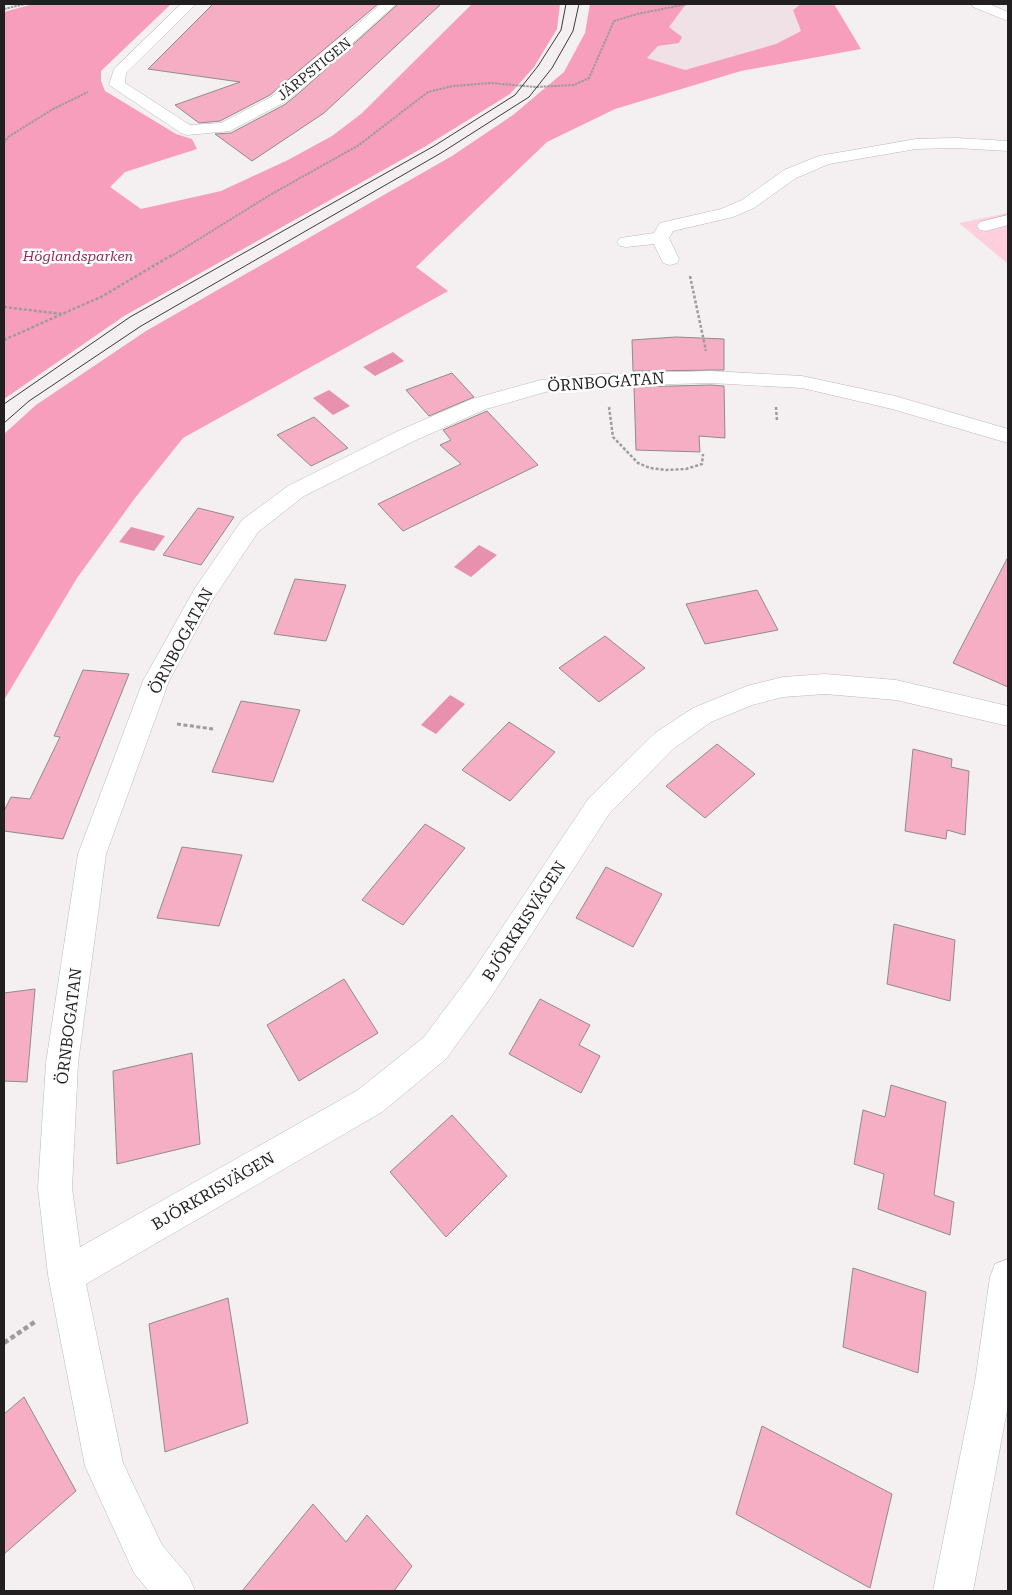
<svg xmlns="http://www.w3.org/2000/svg" width="1012" height="1595" font-family="'Roboto Serif',serif">
  <style>
    .built { fill: #efe1e5 }
    .green { fill: #ffcfde }
    .forest { fill: #f69ebc }
    .water { fill: #e891af }
    .building { fill: #f6aec5; stroke: #908b8c }
    .lines { fill: none; stroke-linecap: round; stroke-linejoin: round }
    .minor-casing { stroke: #beb9ba; stroke-width: 1 }
    .path-far3 { stroke: #9f9b9b; stroke-width: 2; stroke-dasharray: 2.5 1; stroke-linecap: butt }
    .path-far2 { stroke: #9f9b9b; stroke-width: 2.5; stroke-dasharray: 3 2; stroke-linecap: butt }
    .path-far1 { stroke: #9f9b9b; stroke-width: 3; stroke-dasharray: 4 2.5; stroke-linecap: butt }
    .path { stroke: #9f9b9b; stroke-width: 4.5; stroke-dasharray: 5 3; stroke-linecap: butt }
    .minor { fill: #fff; fill-rule: evenodd }
    .tram { stroke: #3e3b3b; stroke-width: 1 }
    .labels { text-anchor: middle; dominant-baseline: central; stroke-width: 5; stroke-linejoin: round; paint-order: stroke }
    .far-street-label { font-size: 14px; fill: #211f1f; stroke: #fffefe }
    .far-park-label { font-size: 14px; font-style: italic; fill: #902c57; stroke: #fffefe }
    .street-label { font-size: 16px; fill: #211f1f; stroke: #fffefe }
  </style>
  <rect width="100%" height="100%" fill="#f4eff0"/>
  <path class="built" d="M686,4H801L793,10L801,31L776,44L685,70L647,58L658,46L668,27Z"/>
  <path class="green" d="M1008,213V264L959,223Z"/>
  <path class="forest" d="M33,4H171L101,71V81L105,91L176,134L192,139L197,149L125,172L110,187L141,209L221,191L288,160L332,136L361,114L471,5L560,4L557,29L534,67L510,94L426,146L124,316L4,399V12Z
    M590,4H686L669,27L682,37L679,43L658,46L647,58L685,70L776,44L801,31L793,10L801,4H834L861,49L741,71L615,109L547,142L416,267L448,291L183,438L135,498L77,578L4,700V434L36,405L146,331L452,156L513,115L564,72L585,33Z"/>
  <path class="water" d="M393,352L404,361L375,376L363,367Z
    M329,390L350,406L333,415L313,398Z
    M131,527L165,536L154,551L119,542Z
    M479,545L497,555L471,577L454,567Z
    M450,695L465,704L436,734L421,725Z"/>
  <path class="building" d="M213,4H378L270,95L220,121L199,123L175,105L240,82L148,69Z
    M398,4H441L324,113L252,161L215,134L231,133L284,105L298,94Z
    M676,337L724,339V370L633,371L632,340Z
    M452,373L474,397L429,416L406,390Z
    M711,385L724,386L725,438L699,436L700,452L636,450L634,387Z
    M487,411L538,465L403,531L378,504L461,464L440,445L451,440L443,430Z
    M314,417L348,448L311,466L277,435Z
    M198,508L234,517L201,565L163,555Z
    M1008,557V687L953,663Z
    M295,579L346,585L326,641L274,634Z
    M757,590L778,630L705,644L686,604Z
    M605,636L645,668L599,702L559,668Z
    M83,670L129,674L63,839L4,831V811L11,797L30,799L60,737L54,736Z
    M241,701L300,710L273,782L212,772Z
    M509,722L555,752L510,801L462,770Z
    M717,744L755,774L705,818L666,786Z
    M913,749L952,759L951,767L969,771L965,835L947,830L946,839L905,831Z
    M425,824L465,848L403,925L362,900Z
    M182,847L242,855L219,926L157,918Z
    M606,867L662,894L633,947L576,918Z
    M894,924L955,940L950,1001L887,984Z
    M344,979L378,1033L299,1081L267,1025Z
    M35,989L27,1082L4,1081V993Z
    M540,999L590,1025L579,1045L600,1056L581,1093L509,1054Z
    M192,1053L200,1144L117,1164L113,1071Z
    M891,1085L946,1102L934,1195L954,1202L950,1235L878,1209L884,1174L854,1164L863,1110L885,1117Z
    M452,1115L507,1176L446,1237L390,1172Z
    M853,1268L926,1292L918,1373L843,1347Z
    M228,1298L248,1423L165,1452L149,1324Z
    M24,1397L76,1491L4,1554V1414Z
    M762,1426L892,1494L870,1588L736,1514Z
    M313,1504L346,1542L367,1515L412,1566L394,1591H242Z"/>
  <g class="lines">
    <g class="minor-casing">
      <path id="minor" d="M181,4H196L126,73L125,83L190,125L221,123L271,97L285,87L381,4H396L297,93L283,103L230,131L187,135L181,133L109,85L114,69Z
        M971,4H989L1008,12V21L973,7Z
        M956,138L1008,141V151L956,148L916,149L829,164L796,178L754,208L733,217L673,231L669,238L679,259L677,263L670,265L663,263L654,244L626,247L620,246L617,242L620,238L654,233L660,223L721,209L742,200L784,170L819,156L916,139Z
        M1008,215V225L986,231L980,230L977,226L980,222Z
        M711,371L802,376L895,396L1008,429V443L892,409L802,388L711,383L600,386L549,391L486,409L414,441L304,496L258,532L213,599L169,681L106,854L78,1063L72,1188L80,1247L358,1090L424,1037L469,977L589,798L655,733L693,708L747,686L783,677L825,674L896,680L1008,706V726L896,700L825,694L783,697L752,705L711,722L673,749L609,814L491,997L446,1059L382,1112L86,1284L123,1463L162,1545L189,1577L195,1591H149L134,1573L85,1466L48,1275L38,1188L46,1063L78,854L143,681L195,588L242,520L288,486L398,431L472,399L541,380L600,374Z
        M1008,1259V1405L973,1591H933L975,1382L990,1277L995,1264Z"/>
    </g>
    <path class="path-far3" d="M4,9L25,4
      M4,143L8,137L53,109L88,92
      M170,257L270,195L359,145L428,92L453,86L491,83L536,87L574,85L589,78L614,21L637,14L687,4"/>
    <path class="path-far2" d="M690,276L706,351
      M4,307L62,314L101,297L172,255
      M4,340L62,314
      M609,407L613,437L638,463L650,468L666,470L686,469L702,464L703,454
      M776,407L777,421"/>
    <path class="path-far1" d="M177,724L213,729"/>
    <path class="path" d="M4,1343L36,1321"/>
    <use href="#minor" class="minor"/>
    <path class="tram" d="M4,404L130,317L434,146L515,95L538,66L561,30L566,4
      M4,423L29,401L141,326L441,153L529,97L552,68L573,31L579,4"/>
  </g>
  <g class="labels">
    <g class="far-street-label">
      <text transform="translate(314 69) rotate(-39)">JÄRPSTIGEN</text>
    </g>
    <g class="far-park-label">
      <text x="78" y="256">Höglandsparken</text>
    </g>
    <g class="street-label">
      <text transform="translate(606 382) rotate(-4)">ÖRNBOGATAN</text>
      <text transform="translate(181 641) rotate(-62)">ÖRNBOGATAN</text>
      <text transform="translate(524 921) rotate(-57)">BJÖRKRISVÄGEN</text>
      <text transform="translate(69 1026) rotate(-83)">ÖRNBOGATAN</text>
      <text transform="translate(213 1191) rotate(-30)">BJÖRKRISVÄGEN</text>
    </g>
  </g>
  <rect width="1012" height="1595" fill="none" stroke="#211f1f" stroke-width="10"/>
</svg>
